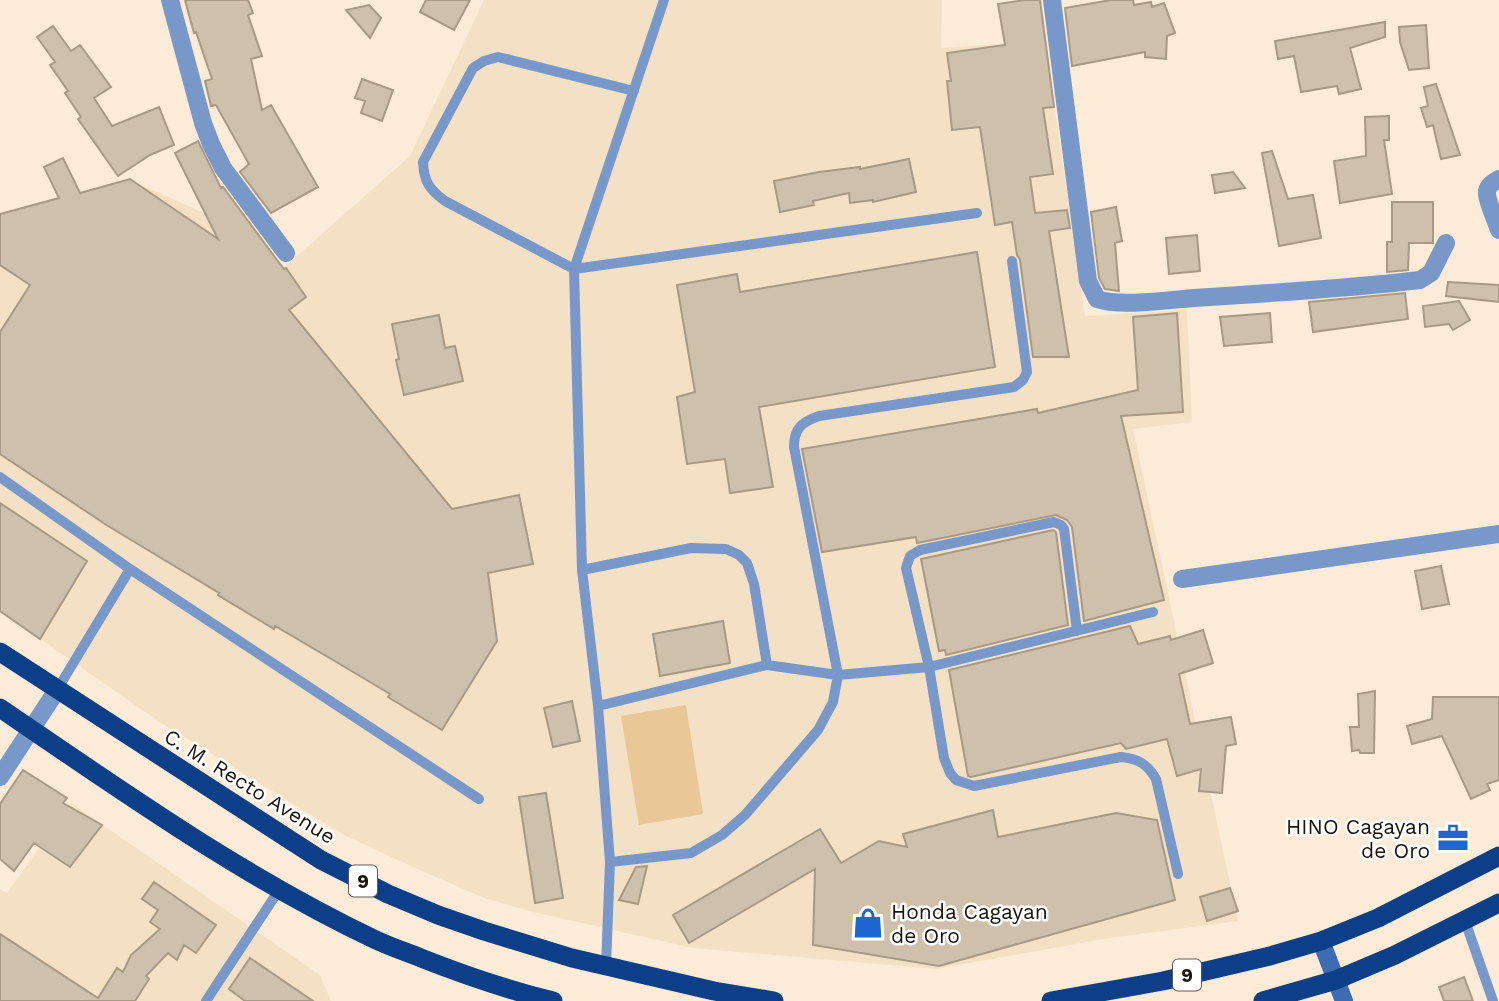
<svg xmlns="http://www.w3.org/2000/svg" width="1499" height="1001" font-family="'Work Sans',sans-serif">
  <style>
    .built { fill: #f4e1c5 }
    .green { fill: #eac797 }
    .building { fill: #cfc0ac; stroke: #a89985; stroke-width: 2 }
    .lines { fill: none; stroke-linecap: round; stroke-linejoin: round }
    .service { stroke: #7898c9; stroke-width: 10 }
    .minor { stroke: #7898c9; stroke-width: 18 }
    .tertiary { stroke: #7898c9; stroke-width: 18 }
    .secondary { stroke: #3e6cb2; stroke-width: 18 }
    .trunk { stroke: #0c3f87; stroke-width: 19 }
    .labels { text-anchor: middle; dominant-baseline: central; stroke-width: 5; stroke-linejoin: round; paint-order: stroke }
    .shield { fill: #fff; stroke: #5d5a55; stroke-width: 2 }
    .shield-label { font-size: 19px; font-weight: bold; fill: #18130c }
    .street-label { font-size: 21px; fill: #18130c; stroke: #fff }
    .poi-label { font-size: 21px; fill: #18130c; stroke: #fff; text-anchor: end }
  </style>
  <rect width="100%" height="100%" fill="#fcecd7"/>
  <path class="built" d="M484,0H942L941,48L1045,41L1085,316L1187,310L1192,422L1133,429L1238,921L1110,938L936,969L693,948L533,912L484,898L415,868L344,835L161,723L0,611V219L135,182L220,220L271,279L410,156Z
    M71,803L320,975L331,1001H0V889L7,893Z"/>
  <path class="green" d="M686,705L703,814L639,825L621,716Z"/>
  <path class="building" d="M185,0H248L253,13L248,15L262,56L251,59L262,110L271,105L318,187L271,213L240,172L249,164L216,105L211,106L205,81L212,79L196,32L194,33Z
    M426,0H470L454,30L420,12Z
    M1025,0H1040L1054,107L1043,108L1053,174L1030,177L1035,213L1067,210L1070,228L1049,231L1069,357H1033L1020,260L1017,255L1012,222L995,225L980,127L952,130L947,81H951L947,53L1005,45L998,4Z
    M1111,0H1133L1134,5L1151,2L1152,7L1164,3L1175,33L1167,36L1166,59L1145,57V52L1072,66L1065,8Z
    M369,5L381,18L370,38L346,10Z
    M1385,22V37L1350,48L1361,89L1339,94L1337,86L1301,92L1294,56L1278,59L1275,41Z
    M1426,25L1429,68L1409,70L1400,42L1399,27Z
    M53,26L71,51L80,45L111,87L94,98L112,126L159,107L174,145L150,155L118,176L78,119L81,117L65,93L68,91L50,65L55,62L37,37Z
    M362,79L393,90L382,121L361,113L365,101L355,98Z
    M1436,84L1460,155L1441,159L1433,125L1427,127L1421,108L1428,106L1424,87Z
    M1389,116V140H1384L1392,194L1340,203L1334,161L1366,156L1365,117Z
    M198,141L221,188L223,187L277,260L284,269L286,268L306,297L289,310L452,509L519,495L533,564L488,573L497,641L442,730L388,697L390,694L333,660L275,626L274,629L218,595L219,593L108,526L0,454V332L30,285L0,265V214L59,198L44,167L63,158L80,193L130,179L218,239L175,153Z
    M1272,151L1288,199L1313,195L1321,238L1279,246L1262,153Z
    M909,159L916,192L873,202V200L850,203L849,193L813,201L814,205L780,212L774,181L819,172L860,167V169Z
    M1233,172L1245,188L1215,193L1212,175Z
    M1392,202H1433V243H1409L1408,270L1387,272V242H1392Z
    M1116,207L1122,241L1115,243L1119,291L1105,289L1099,278L1091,212Z
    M1197,235L1200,271L1169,274L1166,238Z
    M977,252L995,367L759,407L773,487L730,493L725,459L687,464L677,397L695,392L677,285L737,274L740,292Z
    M1448,282L1499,285V302L1446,296Z
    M1405,293L1408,319L1313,332L1309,302Z
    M1459,301L1470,320L1453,330L1449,324L1425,327L1423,306Z
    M1177,313L1183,412L1121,416L1164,600L1084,621L1072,527L1067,520L1056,515L917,543L916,537L822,552L802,449L1037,409L1038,413L1138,390L1133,317Z
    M1270,313L1272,342L1224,346L1220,317Z
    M439,315L445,348L455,346L463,381L404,395L396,360L399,359L392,324Z
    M0,503L87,561L40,639L0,611Z
    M1053,530L1056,532L1068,625L946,655L945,650L939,651L921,559Z
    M1441,566L1449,604L1422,609L1415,571Z
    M723,621L730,663L660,676L653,634Z
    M1130,626L1138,644L1170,636L1171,640L1203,630L1213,663L1179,674L1190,724L1231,717L1236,744L1226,746L1222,793L1199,791L1201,769L1177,776L1167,739L1126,749L1121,743L971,777L968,776L949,670Z
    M1375,691L1374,753H1360L1359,750L1352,751L1350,727H1359L1358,694Z
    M1433,697H1499V780L1487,784L1490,790L1471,799L1442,736L1412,744L1407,726L1432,719Z
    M572,701L580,741L553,747L544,708Z
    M23,770L67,798L63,803L102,825L70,867L34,843L14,871L0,859V804Z
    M546,793L563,898L535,903L519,797Z
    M993,810L998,837L1116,813L1157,820L1175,900L939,966L813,945L815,869L689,943L673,915L820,829L841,863L879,841L907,847L903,834Z
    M647,866L638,904L619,900L636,867Z
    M154,882L216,925L196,953L184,945L177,960L168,953L146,976L149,979L135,1001H0V934L98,998L117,968L123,972L131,955L160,929L150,922L158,910L142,899Z
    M1230,888L1238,911L1207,921L1200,897Z
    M250,958L313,1001H245L229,989Z
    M1464,977L1473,1001H1444L1439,987Z"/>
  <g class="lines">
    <path class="service" d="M634,91L498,57L484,61L473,68L423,162C424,182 429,189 445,201L574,269L977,213
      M0,477L130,569L479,799
      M582,570L691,548L726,549L739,555L747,563L754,584L767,665L838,675L929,667L1153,612
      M1077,631L1064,529L1061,525L1054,522L920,550L910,556L906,568L929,667L944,758L950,773L956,780L974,786L1121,757C1139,759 1147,764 1156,779L1178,874
      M57,690L130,569
      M598,706L767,665
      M610,862L691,853L722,835L745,815L818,730L833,702L838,675L794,447C794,428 802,422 819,416L1014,387L1023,380L1027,372L1012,261
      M1465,921L1493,1001
      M606,966L610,862L598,706L582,570L574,269L664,0
      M206,1001L279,890"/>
    <path class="minor" d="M170,0L203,123L211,144L223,168L286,253
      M1052,0L1088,281L1097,299C1119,307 1169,300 1194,298C1269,293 1345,289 1420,280L1431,273L1446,243
      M1499,179C1494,182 1488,185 1487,191C1486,199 1496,221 1499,230
      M1182,579L1499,534"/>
    <path class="tertiary" d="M0,777L57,690"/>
    <path class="secondary" d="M1321,941L1344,1001"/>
    <path class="trunk" d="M0,652L321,860L388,894L438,915L484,931L572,958L714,991L774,1001
      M0,708C122,791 243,877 376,940C391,947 406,952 421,958C464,975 508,990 553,1001
      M1051,1001L1163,981L1270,956L1321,941L1378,918L1499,856
      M1263,1001L1336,980L1395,955L1499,903"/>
  </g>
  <defs>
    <g id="office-bare" transform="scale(2.415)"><path d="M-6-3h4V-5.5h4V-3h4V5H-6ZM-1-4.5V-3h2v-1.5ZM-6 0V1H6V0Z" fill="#1c67d2" stroke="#fff" stroke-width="2.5" paint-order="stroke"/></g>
    <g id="shop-bare" transform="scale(2.415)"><path d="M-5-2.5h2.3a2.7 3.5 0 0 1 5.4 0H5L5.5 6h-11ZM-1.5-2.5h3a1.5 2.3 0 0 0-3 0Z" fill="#1c67d2" stroke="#fff" stroke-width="2.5" paint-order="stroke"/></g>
  </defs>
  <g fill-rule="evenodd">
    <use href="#office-bare" x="1453" y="838"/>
    <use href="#shop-bare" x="868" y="923"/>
  </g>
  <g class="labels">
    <g class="shield">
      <rect x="349" y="865.5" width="28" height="31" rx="5"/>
      <rect x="1173" y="959.5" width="28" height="31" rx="5"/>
    </g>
    <g class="shield-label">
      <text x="363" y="881">9</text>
      <text x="1187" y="975">9</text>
    </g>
    <g class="street-label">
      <text transform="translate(250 786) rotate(32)">C. M. Recto Avenue</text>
    </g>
    <g class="poi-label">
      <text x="1430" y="826">HINO Cagayan<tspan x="1430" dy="24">de Oro</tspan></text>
      <text x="891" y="911" text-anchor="start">Honda Cagayan<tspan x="891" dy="24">de Oro</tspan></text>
    </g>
  </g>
</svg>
